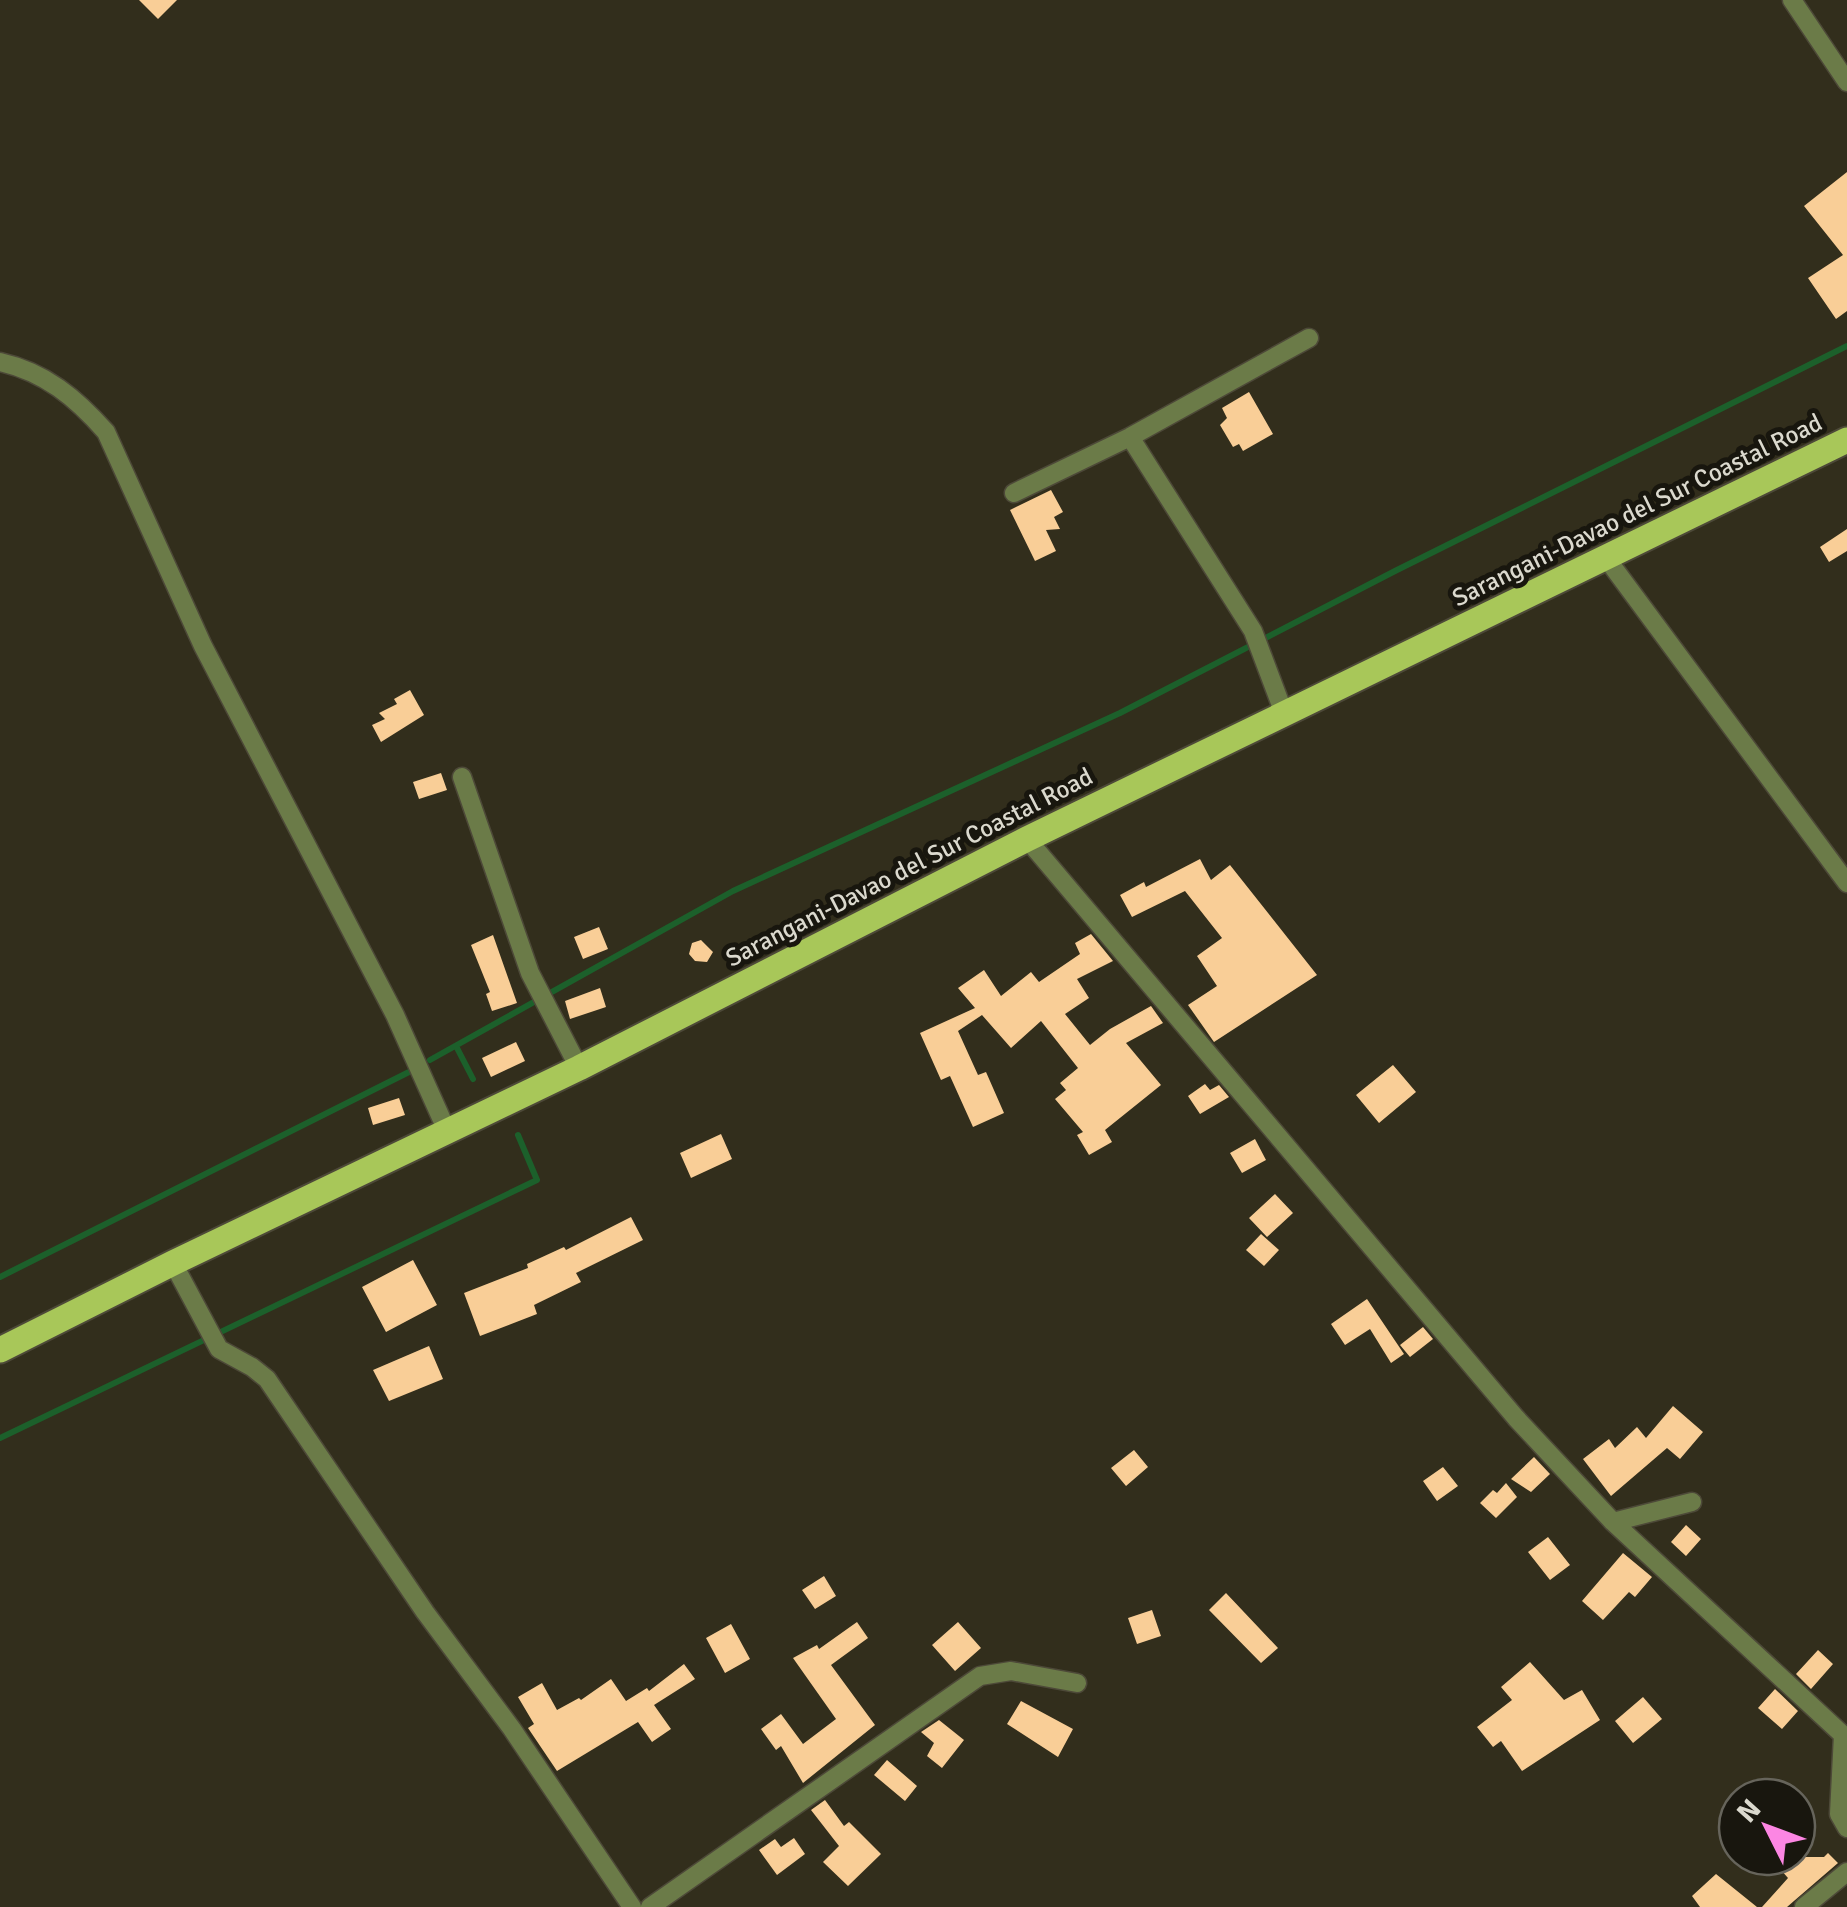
<svg xmlns="http://www.w3.org/2000/svg" width="1847" height="1907" font-family="Signika,sans-serif">
  <style>
    .lines { fill: none; stroke-linecap: round; stroke-linejoin: round }
    .stream { stroke: #1c602b; stroke-width: 6 }
    .building { fill: #f9ce97 }
    .street-casing { stroke: #4d4938; stroke-width: 21 }
    .primary-casing { stroke: #4d4938; stroke-width: 29 }
    .street { stroke: #6b7b48; stroke-width: 18 }
    .primary { stroke: #a8c759; stroke-width: 25 }
    .labels { text-anchor: middle; dominant-baseline: central; stroke-width: 10; stroke-linejoin: round; paint-order: stroke }
    .street-label { font-size: 25px; fill: #dbd9ce; stroke: #18160e }
  </style>
  <rect width="100%" height="100%" fill="#322e1c"/>
  <g class="lines">
    <path class="stream" d="M456,1046L473,1079
      M430,1060L733,891L1120,713L1395,571L1847,346
      M0,1277L413,1070
      M0,1438L537,1180L518,1135"/>
  </g>
  <path class="building" d="M139,0H177L158,19Z
    M1847,172V311L1836,319L1808,278L1843,255L1804,206Z
    M1249,392L1273,434L1243,451L1239,444L1233,447L1220,425L1227,418L1222,408Z
    M1051,490L1063,512L1054,517L1060,529L1046,530L1056,551L1035,561L1010,510Z
    M1847,529V551L1829,562L1820,547Z
    M410,690L424,715L381,742L372,725L385,719L379,713L397,704L394,699Z
    M441,773L447,790L419,799L413,782Z
    M1200,859L1211,880L1230,865L1317,975L1214,1042L1188,1005L1217,986L1197,956L1222,938L1185,891L1132,917L1120,895L1144,882L1146,887Z
    M599,927L608,949L583,959L574,937Z
    M1091,934L1113,961L1077,979L1089,998L1065,1014L1090,1045L1110,1029L1151,1006L1163,1023L1126,1043L1161,1085L1105,1130L1112,1142L1089,1155L1077,1135L1083,1132L1055,1099L1066,1090L1060,1083L1078,1068L1041,1021L1011,1048L982,1015L958,1031L978,1075L986,1072L1004,1113L973,1127L950,1076L941,1080L920,1033L975,1008L958,988L984,970L1001,996L1031,972L1039,982L1080,954L1075,943Z
    M493,935L517,1003L492,1011L486,994L490,992L471,945Z
    M701,940L713,952L707,962L695,961L689,954L692,943Z
    M600,988L606,1007L570,1019L565,1001Z
    M516,1042L525,1061L491,1077L482,1058Z
    M1393,1065L1416,1092L1379,1123L1356,1095Z
    M1205,1084L1210,1090L1219,1085L1229,1097L1200,1114L1188,1096Z
    M399,1098L405,1115L373,1125L368,1108Z
    M721,1134L732,1159L691,1178L680,1153Z
    M1255,1139L1266,1160L1242,1173L1230,1153Z
    M1275,1194L1293,1213L1267,1237L1249,1218Z
    M631,1217L643,1240L576,1273L581,1282L534,1305L537,1314L480,1336L464,1293L528,1268L527,1264L564,1247L566,1250Z
    M1261,1234L1279,1250L1264,1266L1246,1250Z
    M413,1260L437,1305L386,1332L362,1287Z
    M1367,1299L1404,1354L1391,1363L1370,1329L1345,1345L1331,1324Z
    M1423,1327L1433,1339L1410,1357L1400,1345Z
    M429,1346L443,1379L389,1401L373,1370Z
    M1673,1406L1703,1432L1680,1459L1667,1448L1611,1496L1583,1459L1609,1439L1615,1448L1637,1427L1646,1438Z
    M1134,1450L1148,1467L1126,1486L1111,1468Z
    M1534,1457L1550,1474L1531,1492L1511,1479Z
    M1443,1467L1458,1486L1437,1501L1423,1481Z
    M1506,1483L1517,1497L1496,1518L1480,1503L1493,1490L1497,1493Z
    M1686,1525L1701,1539L1686,1556L1671,1542Z
    M1548,1537L1570,1565L1550,1580L1528,1552Z
    M1623,1553L1652,1577L1635,1597L1629,1592L1603,1620L1582,1601Z
    M824,1576L836,1596L815,1609L802,1590Z
    M1226,1593L1278,1648L1261,1663L1209,1610Z
    M1152,1610L1161,1636L1137,1644L1128,1618Z
    M857,1622L868,1638L831,1665L875,1725L803,1783L781,1746L776,1750L761,1729L781,1714L803,1744L836,1719L793,1658L817,1645L819,1649Z
    M958,1622L981,1648L955,1671L932,1645Z
    M731,1624L750,1659L725,1673L706,1638Z
    M1818,1650L1833,1664L1811,1689L1796,1674Z
    M1530,1662L1564,1700L1582,1690L1600,1720L1522,1771L1501,1741L1493,1747L1477,1727L1512,1700L1501,1687Z
    M684,1664L695,1679L654,1705L671,1729L652,1742L638,1722L557,1771L528,1728L534,1724L518,1697L542,1683L557,1710L579,1698L581,1700L611,1679L626,1701L647,1688L649,1691Z
    M1775,1689L1798,1711L1782,1729L1758,1708Z
    M1643,1697L1662,1719L1633,1743L1615,1721Z
    M1021,1701L1073,1729L1058,1757L1007,1724Z
    M939,1720L964,1740L942,1768L927,1756L934,1743L921,1732Z
    M887,1760L917,1786L905,1801L874,1775Z
    M825,1800L844,1826L849,1822L881,1854L848,1886L823,1862L839,1846L811,1810Z
    M794,1838L805,1854L777,1875L759,1850L775,1839L781,1847Z
    M1828,1853L1838,1863L1787,1907H1762L1788,1878L1781,1870L1785,1866L1778,1857H1824Z
    M1716,1874L1757,1907H1700L1692,1896Z"/>
  <g class="lines">
    <g class="street-casing">
      <path id="street" d="M1792,0L1847,82
        M0,362C45,372 76,398 106,432L203,646L395,1015L447,1131
        M1130,437L1253,631L1285,716
        M1014,493L1130,437L1309,338
        M1607,559L1847,883
        M462,777L530,973L579,1068
        M1027,839L1516,1418L1613,1522L1843,1735L1839,1814L1847,1828
        M173,1263L219,1349L252,1367L267,1379L425,1612L512,1729L632,1907
        M1613,1522L1692,1502
        M650,1907L980,1676L1011,1671L1077,1683
        M1804,1907L1847,1872"/>
    </g>
    <g class="primary-casing">
      <path id="primary" d="M0,1350L173,1263L579,1068L1027,839L1847,440"/>
    </g>
    <use href="#street" class="street"/>
    <use href="#primary" class="primary"/>
  </g>
  <g class="labels">
    <g class="street-label">
      <text transform="translate(1637 510) rotate(-26)">Sarangani-Davao del Sur Coastal Road</text>
      <text transform="translate(909 867) rotate(-27)">Sarangani-Davao del Sur Coastal Road</text>
    </g>
  </g>
  <g transform="translate(1767 1827) rotate(312)"><circle r="48" fill="#18160e" stroke="#66645b" stroke-width="2.5"/>
  <path d="M0-8L18 38L0 25L-18 38Z" fill="#fc86e3"/>
  <text y="-15" font-size="28" font-weight="bold" text-anchor="middle" fill="#dbd9ce">N</text>
  </g>
</svg>
